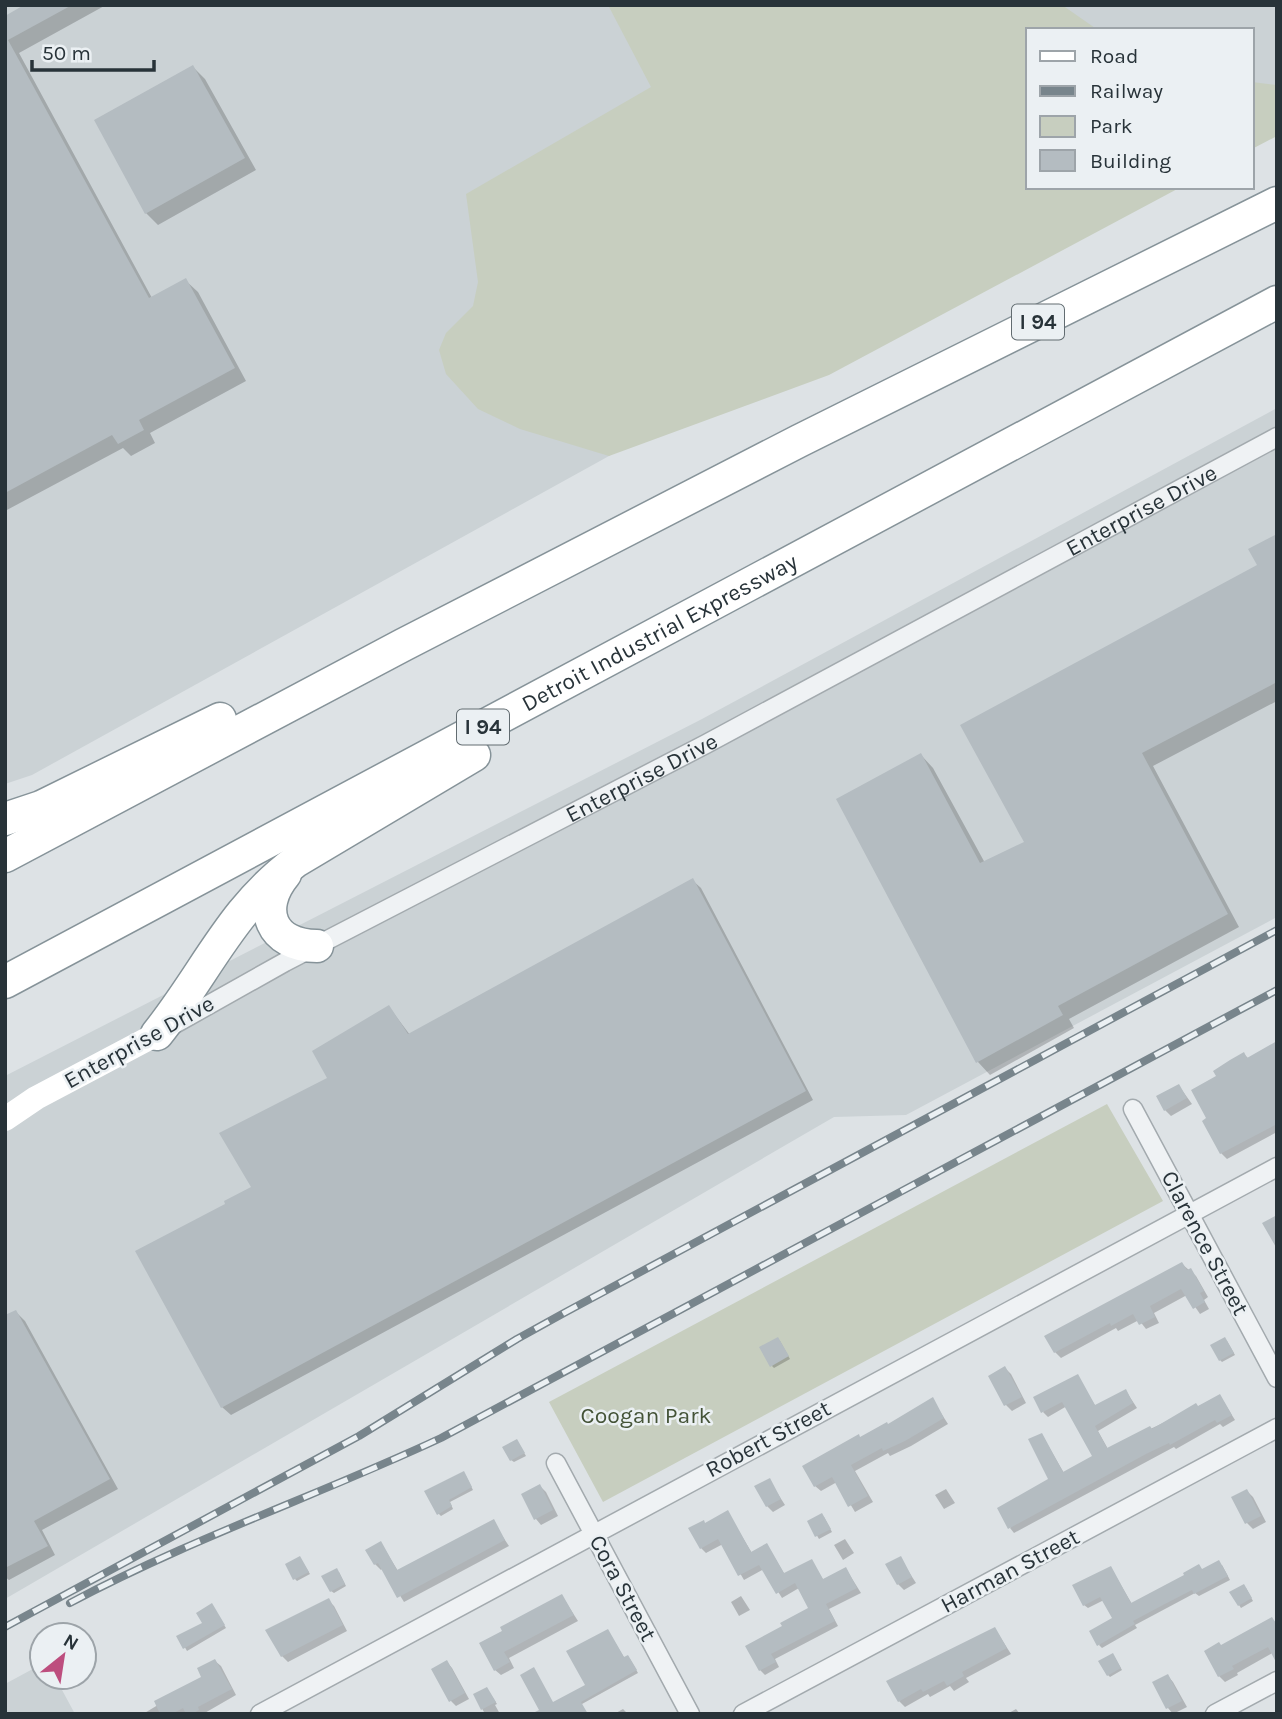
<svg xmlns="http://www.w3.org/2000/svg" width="1282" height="1719" font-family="Karla,sans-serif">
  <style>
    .built { fill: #cbd2d5 }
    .green { fill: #c7cebf }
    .shadow { fill: #0003 }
    .building { fill: #b4bcc1 }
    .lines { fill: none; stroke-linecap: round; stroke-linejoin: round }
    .street-casing { stroke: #a3aaae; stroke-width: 21 }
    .highway-casing { stroke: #869399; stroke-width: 35 }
    .street { stroke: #eff2f4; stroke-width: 18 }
    .secondary { stroke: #fff; stroke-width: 24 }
    .highway { stroke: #fff; stroke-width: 32 }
    .rail-casing { stroke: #78858c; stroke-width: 8 }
    .rail { stroke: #ebf0f3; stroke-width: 5; stroke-dasharray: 16; stroke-linecap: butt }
    .labels { text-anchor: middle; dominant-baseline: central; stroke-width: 5; stroke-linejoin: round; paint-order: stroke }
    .shield { fill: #ebf0f3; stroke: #626c71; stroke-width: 2 }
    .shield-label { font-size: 21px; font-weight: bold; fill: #283339 }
    .street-label { font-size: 23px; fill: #283339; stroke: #ebf0f3 }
    .park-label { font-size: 23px; fill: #445337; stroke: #ebf0f3 }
  </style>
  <rect width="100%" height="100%" fill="#dde2e5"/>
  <path class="built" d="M5,5H1277V133L1252,145V30H1028V187L609,456L32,775L5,784Z
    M1277,408V917L906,1115L834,1117L5,1599V1076L702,719Z
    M42,1664V1677H55L75,1714H5V1684Z"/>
  <path class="green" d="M608,5H1062L1098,30H1028V187H1181L829,375L609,456L520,429L478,409L446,374L439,350L446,333L473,306L478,282L466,194L651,87Z
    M1252,82L1277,85V136L1252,149Z
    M1107,1104L1163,1201L603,1502L549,1402Z"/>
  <path class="shadow" d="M27,5H106L19,53L152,298L185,280L198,292L246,381L150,433L155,443L131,456L123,448L5,511V18Z
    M193,67L205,79L256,170L158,225L146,213Z
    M1277,536V701L1153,766L1239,927L1069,1019L1074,1028L990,1075L978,1062L838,800L921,755L933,768L985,863L1027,842L1260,565Z
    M692,880L701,888L813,1100L231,1415L222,1407L253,1188L329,1079L389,1007L410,1035Z
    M1277,1047V1132L1227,1159L1221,1153L1208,1119L1218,1077L1244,1054L1249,1059Z
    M1179,1086L1192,1104L1171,1116L1165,1110Z
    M1182,1264L1196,1276L1208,1297L1204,1300L1209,1309L1200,1314L1187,1295L1154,1313L1159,1323L1146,1329L1139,1320L1118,1331L1116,1328L1061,1358L1055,1352Z
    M16,1312L25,1321L118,1489L42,1530L55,1555L9,1580L5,1577V1317Z
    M780,1341L790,1359L774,1368L772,1366Z
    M1227,1341L1235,1355L1222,1362L1220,1360Z
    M1005,1368L1011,1374L1026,1403L1012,1411L1006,1405L990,1376Z
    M1077,1376L1096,1407L1126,1391L1137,1408L1098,1431L1108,1449L1220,1396L1235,1420L1223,1427L1220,1424L1176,1449L1174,1447L1014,1533L1010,1528L1050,1479L1042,1435L1064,1473L1094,1457L1067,1406L1048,1417L1043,1412Z
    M932,1399L948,1424L911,1446L890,1456L888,1453L855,1471L873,1502L855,1512L837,1482L821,1491L815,1486L861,1438L888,1426Z
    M519,1444L526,1456L514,1462L511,1460Z
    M466,1476L473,1490L450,1502L453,1509L441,1516L438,1513Z
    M769,1480L785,1505L773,1512L767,1506Z
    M540,1486L546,1492L558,1516L541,1525L536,1519L523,1495Z
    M946,1489L955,1503L944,1509L935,1495Z
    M1247,1491L1253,1497L1266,1522L1253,1529L1247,1523Z
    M728,1513L752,1553L767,1545L785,1575L811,1561L824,1581L846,1569L861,1593L829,1609L838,1626L775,1659L779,1667L765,1675L760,1670L784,1627L810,1608L799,1588L782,1598L764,1569L744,1580L723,1544L706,1553L701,1548L706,1524Z
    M824,1517L832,1532L819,1539L809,1522Z
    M493,1522L509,1546L404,1602L383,1568L381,1570L375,1564L381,1543L398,1571Z
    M845,1539L854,1553L843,1560L834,1545Z
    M300,1558L310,1574L297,1581L295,1579Z
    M900,1558L916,1583L904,1590L898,1584Z
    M1222,1565L1230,1580L1199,1596L1195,1593L1135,1625L1137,1628L1102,1648L1099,1645L1115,1619L1104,1600L1088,1608L1084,1605L1111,1568L1132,1604L1203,1570Z
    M339,1572L346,1586L334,1593L331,1591Z
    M1246,1588L1253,1601L1241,1608L1239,1605Z
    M562,1596L578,1621L509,1658L514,1668L501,1675L495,1670L481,1644Z
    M741,1596L750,1610L739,1616L731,1602Z
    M328,1600L334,1606L347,1631L288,1662L282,1656Z
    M214,1608L226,1628L187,1651L179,1637L204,1623Z
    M1272,1619L1277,1624V1656L1274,1652L1237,1673L1238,1675L1225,1682L1219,1676L1206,1652L1221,1647Z
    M995,1629L1011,1654L966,1678L969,1682L954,1691L950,1686L930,1697L928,1694L905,1707L899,1701Z
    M608,1631L625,1659H630L638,1673L582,1704H554L587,1686Z
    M1115,1658L1122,1670L1110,1677L1108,1675Z
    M215,1661L221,1666L236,1695L203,1714H143L204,1677Z
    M447,1662L452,1668L469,1699L456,1706L451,1701Z
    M1168,1676L1173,1682L1187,1707L1173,1714L1168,1708Z
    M487,1689L497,1704L495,1705L500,1714H485L475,1695Z
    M623,1709L628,1714H614Z
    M1016,1709L1020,1714H1007Z"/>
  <path class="building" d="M24,5H72L8,40L149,298L186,278L235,368L139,420L144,430L118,444L112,435L5,493V16Z
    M193,65L245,158L145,214L94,120Z
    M1277,534V682L1142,753L1228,914L1058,1006L1063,1015L976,1063L836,799L921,753L980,863L1024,842L960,725L1257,565L1248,549Z
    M693,878L806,1091L221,1408L135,1251L225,1204L224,1201L251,1187L219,1133L327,1078L312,1051L389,1005L408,1034Z
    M1277,1041V1124L1220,1154L1202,1121L1206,1118L1191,1090L1216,1076L1213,1071L1230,1060L1244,1052L1247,1058Z
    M1179,1084L1187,1098L1164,1111L1156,1096Z
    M1277,1215V1249L1262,1223Z
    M1182,1262L1187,1270L1191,1268L1204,1291L1200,1293L1205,1302L1193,1309L1181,1289L1150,1306L1155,1317L1139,1325L1133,1314L1111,1326L1110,1323L1054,1353L1044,1336Z
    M16,1310L110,1479L34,1521L48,1546L5,1568V1315Z
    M778,1337L789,1356L770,1367L759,1347Z
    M1225,1337L1234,1353L1219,1361L1210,1345Z
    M1005,1366L1022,1397L1004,1406L988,1376Z
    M1078,1374L1095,1405L1126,1389L1133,1403L1095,1426L1107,1448L1150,1426L1152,1429L1196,1403L1198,1406L1220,1394L1232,1415L1217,1423L1215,1420L1170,1445L1169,1443L1146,1454L1008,1529L997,1508L1048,1479L1028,1439L1042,1433L1063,1472L1092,1456L1062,1402L1041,1413L1033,1397Z
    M933,1397L944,1418L905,1441L883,1451L882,1448L851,1465L868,1496L848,1507L832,1477L814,1487L802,1466L859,1434L860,1437L887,1422L888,1424Z
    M517,1439L525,1453L510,1461L502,1447Z
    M464,1471L472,1487L449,1500L452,1506L437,1515L424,1491Z
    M770,1478L781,1499L766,1507L754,1486Z
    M540,1484L553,1510L534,1520L521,1494Z
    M1247,1489L1261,1516L1245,1524L1231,1497Z
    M728,1510L751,1552L767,1543L784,1573L812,1559L823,1579L846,1567L857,1588L826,1604L835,1621L771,1654L776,1662L759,1671L745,1646L782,1626L780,1623L808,1608L795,1583L776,1594L759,1565L738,1576L718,1539L700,1549L688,1528L704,1520L705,1523Z
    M822,1513L831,1529L815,1537L807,1521Z
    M494,1519L505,1540L397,1598L378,1563L374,1565L365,1550L381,1541L397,1570Z
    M300,1556L309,1572L293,1580L285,1564Z
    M901,1556L912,1577L897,1585L885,1564Z
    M1219,1560L1228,1576L1194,1594L1192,1590L1163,1605L1133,1621L1135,1624L1097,1646L1089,1631L1112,1618L1100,1597L1083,1606L1072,1585L1111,1566L1131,1603L1184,1575L1183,1573L1199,1564L1202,1569Z
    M337,1568L345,1584L330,1592L321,1576Z
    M1244,1584L1252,1598L1238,1606L1229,1592Z
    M562,1594L574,1615L504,1652L510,1662L494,1671L479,1643L502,1631L500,1627Z
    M329,1598L343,1625L281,1657L265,1630Z
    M212,1603L225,1625L183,1649L176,1636L202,1623L196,1613Z
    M1272,1617L1277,1625V1664L1268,1647L1232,1666L1234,1669L1218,1677L1204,1651L1219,1642L1221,1645Z
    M995,1627L1007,1648L962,1672L964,1676L947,1686L944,1681L923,1692L921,1689L898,1702L886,1681Z
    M608,1629L624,1657L628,1655L637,1670L581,1702L588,1714H531L539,1710L520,1675L534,1667L553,1702L585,1685L566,1651Z
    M1113,1653L1121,1668L1107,1676L1098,1661Z
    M215,1659L232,1689L198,1707L199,1710L192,1714H186L183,1708L172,1714H160L154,1701L201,1677L197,1668Z
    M447,1660L465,1693L449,1702L431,1669Z
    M1168,1674L1182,1701L1166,1709L1152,1682Z
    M487,1687L496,1702L481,1710L473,1694Z"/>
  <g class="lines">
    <g class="street-casing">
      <g id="street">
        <path id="s1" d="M171,1026L285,962L706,744L1277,437"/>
        <path d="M1133,1109L1277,1378"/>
        <path d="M556,1463L690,1714"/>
        <path d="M260,1714L1277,1167"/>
        <path d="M743,1714L1277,1428"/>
        <path d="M1215,1714L1277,1681"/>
      </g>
    </g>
    <g class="highway-casing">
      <g id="highway">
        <path d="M5,819L41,807L220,719"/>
        <path d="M5,856L403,645L799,441L1277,203"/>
        <path d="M285,874C256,909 271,946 317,946"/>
        <path id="s2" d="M5,982L1277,302"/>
        <path d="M157,1034C206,973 231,909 296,861L474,755"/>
      </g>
    </g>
    <use href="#street" class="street"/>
    <path class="secondary" d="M5,1119L36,1098L157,1034"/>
    <use href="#highway" class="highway"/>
    <g class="rail-casing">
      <path id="rail" d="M70,1603C190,1539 319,1495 441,1438L1277,990
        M5,1627L359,1436L517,1339L564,1313L1277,930"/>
    </g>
    <use href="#rail" class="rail"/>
  </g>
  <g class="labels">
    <g class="shield">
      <rect x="1012" y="304.5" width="52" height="35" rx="5"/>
      <rect x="457" y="709.5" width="52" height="35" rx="5"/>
    </g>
    <g class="shield-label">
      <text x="1038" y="322">I 94</text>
      <text x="483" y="727">I 94</text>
    </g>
    <g class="street-label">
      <text stroke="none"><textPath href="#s1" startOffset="1099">Enterprise Drive</textPath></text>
      <text stroke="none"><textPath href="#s2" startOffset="742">Detroit Industrial Expressway</textPath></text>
      <text stroke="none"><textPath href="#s1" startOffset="532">Enterprise Drive</textPath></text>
      <text transform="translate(139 1042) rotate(-29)">Enterprise Drive</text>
      <text transform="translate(1205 1243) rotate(62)">Clarence Street</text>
      <text transform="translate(768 1439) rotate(-28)">Robert Street</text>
      <text transform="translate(1010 1571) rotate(-28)">Harman Street</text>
      <text transform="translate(623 1588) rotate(62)">Cora Street</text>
    </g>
    <g class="park-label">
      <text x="646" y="1415">Coogan Park</text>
    </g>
  </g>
  <rect width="1282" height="1719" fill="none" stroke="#283339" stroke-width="14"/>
  <rect x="1026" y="28" width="228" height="161" fill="#ebf0f3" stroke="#9da4a9" stroke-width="2"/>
  <rect x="1040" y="51" width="35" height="10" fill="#ffffff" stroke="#9da4a9" stroke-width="2"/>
  <text x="1090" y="63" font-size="21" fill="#283339">Road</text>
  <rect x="1040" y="86" width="35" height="10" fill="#78858c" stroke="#9da4a9" stroke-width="2"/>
  <text x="1090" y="98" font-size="21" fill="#283339">Railway</text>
  <rect x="1040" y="116" width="35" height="21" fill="#c7cebf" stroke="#9da4a9" stroke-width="2"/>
  <text x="1090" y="133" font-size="21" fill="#283339">Park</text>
  <rect x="1040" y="150" width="35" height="21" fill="#b4bcc1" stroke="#9da4a9" stroke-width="2"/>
  <text x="1090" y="168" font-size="21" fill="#283339">Building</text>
  <g transform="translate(63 1656) rotate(30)"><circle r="33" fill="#ebf0f3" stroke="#9da4a9" stroke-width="2"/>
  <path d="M0-5L12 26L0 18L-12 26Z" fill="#bd4e7e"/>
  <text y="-10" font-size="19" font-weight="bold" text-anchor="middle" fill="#283339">N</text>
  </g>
  <path d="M32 60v10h122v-10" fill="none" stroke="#283339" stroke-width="3.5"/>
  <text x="42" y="60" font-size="21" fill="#283339" stroke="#ebf0f3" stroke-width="5" paint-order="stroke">50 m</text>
</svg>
